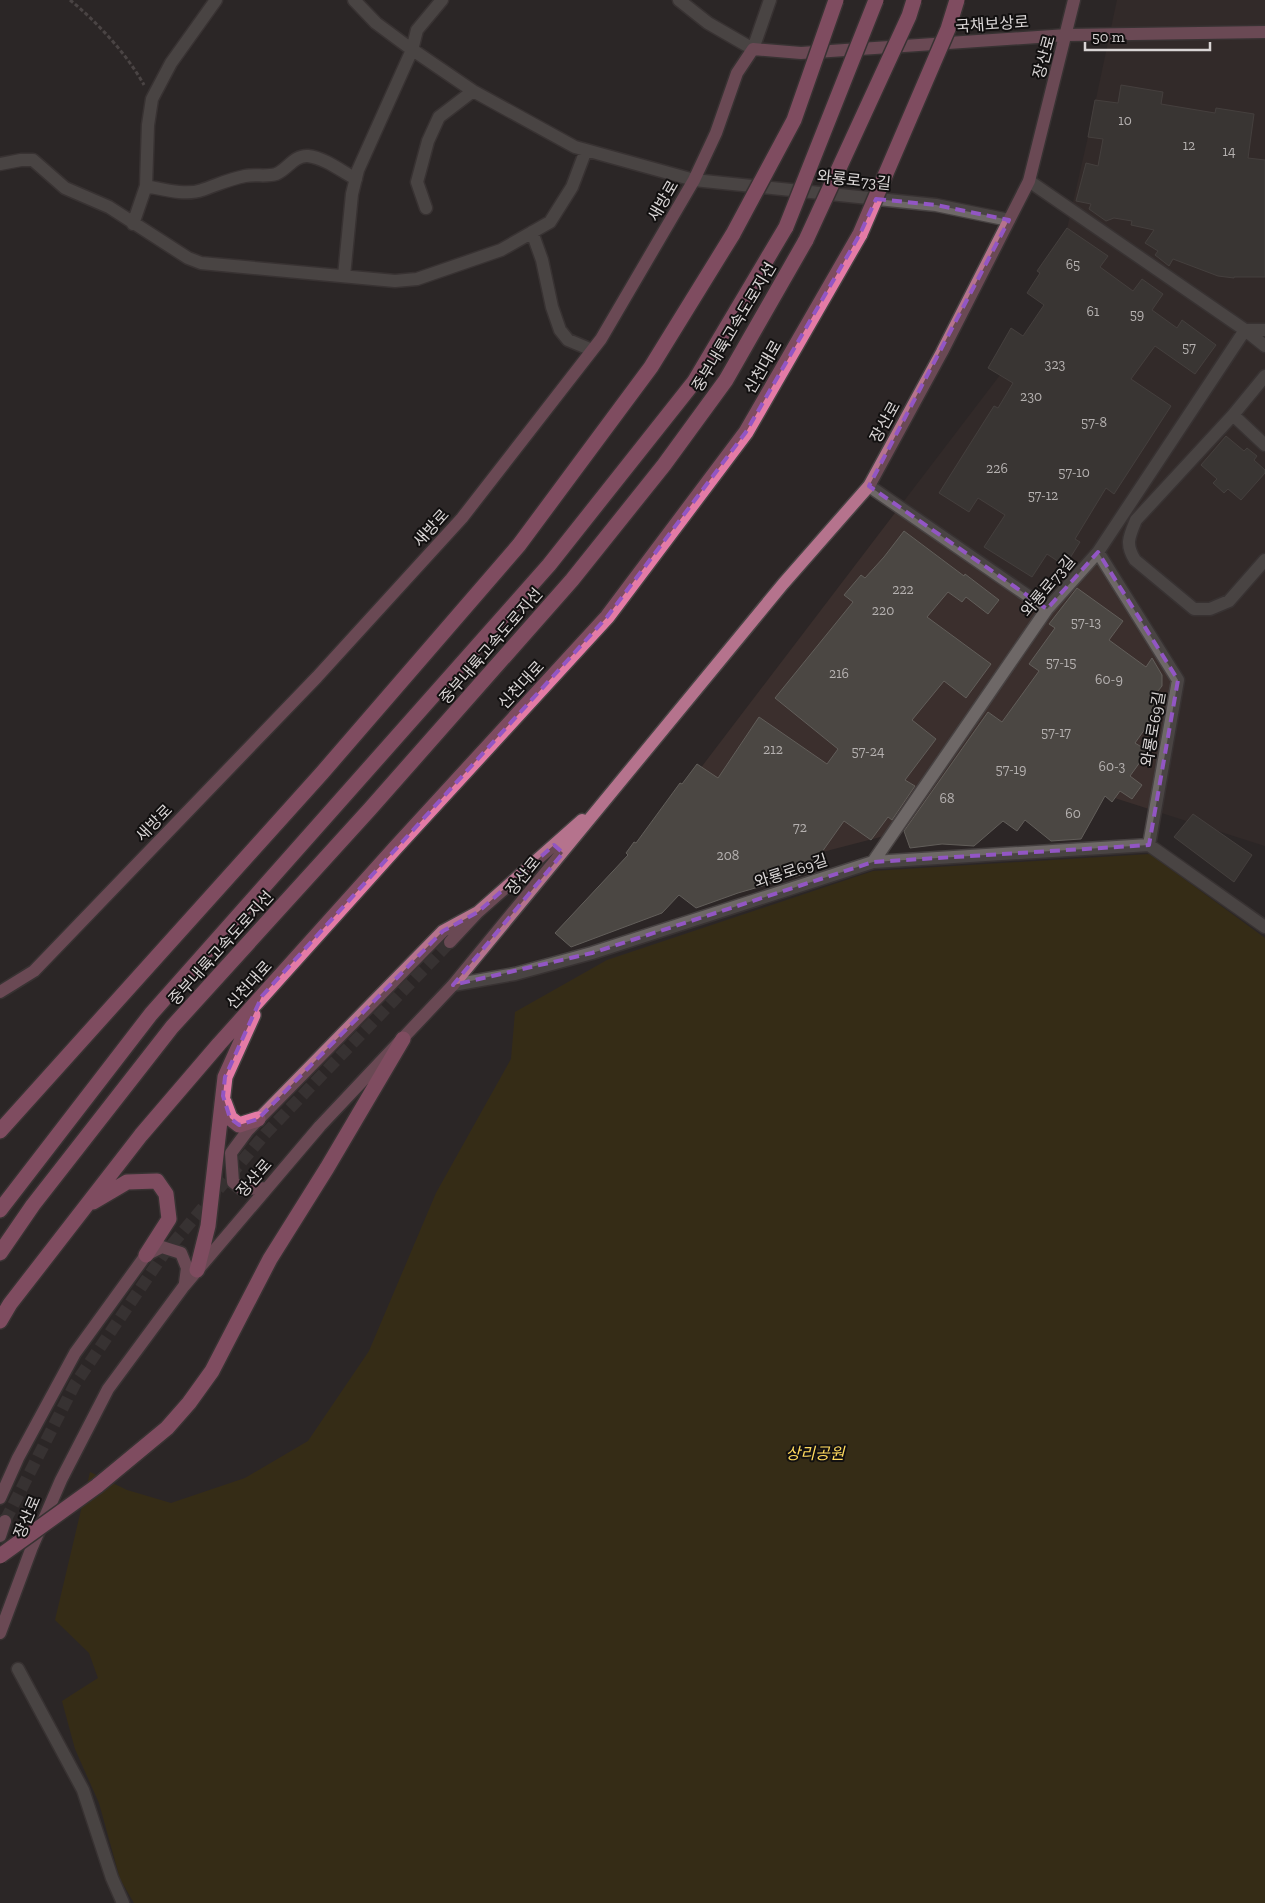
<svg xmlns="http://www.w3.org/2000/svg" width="1265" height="1903" font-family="'Zilla Slab','Noto Sans KR',serif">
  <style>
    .built { fill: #3b2f2d }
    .green { fill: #413404 }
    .building { fill: #4b4743; stroke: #625e5a }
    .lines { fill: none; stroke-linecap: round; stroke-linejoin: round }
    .major-tunnel { stroke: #464040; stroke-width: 12; stroke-dasharray: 12 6; stroke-linecap: butt }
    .minor-casing { stroke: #474242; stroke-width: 15 }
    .major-casing { stroke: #474242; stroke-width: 15 }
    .highway-casing { stroke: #474242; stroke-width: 18 }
    .path { stroke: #6f6969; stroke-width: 3; stroke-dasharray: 4 2.5; stroke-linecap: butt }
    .minor { stroke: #6e6867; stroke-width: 12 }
    .major { stroke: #b5738d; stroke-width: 12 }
    .highway { stroke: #e47ba6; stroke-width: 15 }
    .highway-bridge-casing { stroke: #474242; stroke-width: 18; stroke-linecap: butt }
    .highway-bridge { stroke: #e47ba6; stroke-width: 15 }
    .marked { fill: none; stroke: #9256c4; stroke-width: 4; stroke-dasharray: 10 6; stroke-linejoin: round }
    .labels { text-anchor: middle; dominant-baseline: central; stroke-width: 4; stroke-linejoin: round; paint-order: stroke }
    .number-label { font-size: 14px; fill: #b5b1b0 }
    .street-label { font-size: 16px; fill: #d8d4d4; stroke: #121010 }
    .park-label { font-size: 16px; font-style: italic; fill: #ffda5e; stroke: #121010 }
  </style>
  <rect width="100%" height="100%" fill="#2c2626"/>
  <path class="built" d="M1117,0H1265V846L1077,786L591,912L1048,312L1088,137Z"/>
  <path class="green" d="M1150,854L1265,938V1903H134L120,1879L99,1803L75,1749L62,1701L98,1678L89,1653L55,1620L90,1472L127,1490L171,1503L245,1478L308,1441L369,1351L436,1193L511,1059L515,1012L607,960L873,871Z"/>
  <path class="building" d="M1121,85L1163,92L1161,104L1215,113L1216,108L1254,114L1248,158L1265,160V277H1234V278L1218,276L1173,259L1169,266L1155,255L1158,251L1145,243L1154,230L1131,225L1132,221L1114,218L1106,221L1089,209L1091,204L1076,201L1086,163L1098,166L1103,139L1088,137L1095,100L1118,103Z
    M1067,228L1108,256L1100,267L1133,291L1142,279L1163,294L1152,310L1177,328L1182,320L1216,345L1195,374L1155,346L1131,379L1171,406L1114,494L1106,488L1075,539L1080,542L1065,566L1047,554L1032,577L984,547L1005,515L978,498L969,512L939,493L994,406L998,408L1013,383L988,368L1011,328L1023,336L1044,305L1027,293L1040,273L1037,271Z
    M1226,436L1244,451L1247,448L1257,456L1254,460L1265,470V473L1241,500L1228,489L1224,493L1213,483L1217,479L1201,465Z
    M904,531L964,576L965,574L999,600L988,614L966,597L962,602L948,592L927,617L991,664L966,698L944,681L912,720L936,739L905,780L915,786L892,820L888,817L871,840L844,821L807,873L738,893L696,908L679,895L662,913L571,947L555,933L628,855L626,853L634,842L636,843L680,783L682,784L697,764L718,778L759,717L827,764L838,749L775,698L853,602L844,595L861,575L865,578L884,557Z
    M1077,588L1123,621L1109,640L1146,667L1152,658L1162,675V686L1150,701L1160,708L1135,743L1148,751L1130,776L1142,785L1132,799L1120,791L1112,802L1105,796L1081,839L1051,841L1025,820L1017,831L1003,821L974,846L942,844L910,848L904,831L988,712L1002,722L1039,671L1029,664L1055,628L1049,624Z
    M1193,814L1252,855L1234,882L1174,837Z"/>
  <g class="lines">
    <path class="major-tunnel" d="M5,1521L75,1384L163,1255L265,1134L450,942"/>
    <g class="minor-casing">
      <path id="minor" d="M354,0L376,23L407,46L473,91L575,147L694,180L936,205L1009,220
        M679,0L708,23L753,49L770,0
        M0,164L21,160H33L65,188L109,207L188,258L201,263L395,281L417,279L501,250L550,222L572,187L586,150
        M1029,181L1245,330L1265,346
        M146,186C162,189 186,196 202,190C217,185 229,179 245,176C255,174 267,177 276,174C287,170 294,155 308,156C325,158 341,171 356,179
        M426,208L417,182L428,141L439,117L473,91
        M133,224L146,186L148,125L152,99L171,63L216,0
        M532,232L542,260L552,307L560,330L568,340L592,350
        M344,276L352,194L358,170L412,50L417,30L442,0
        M1265,376L1233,415L1136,520C1129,537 1125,544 1135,560L1194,609H1210L1229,601L1265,560
        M1233,415L1265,445
        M869,486L1047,609
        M1098,552L1178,680L1149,845
        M873,862L1047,609L1098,552L1245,330H1265
        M453,985L515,974L592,953L873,862L1149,845L1265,927
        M18,1669L83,1790L112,1878L123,1903"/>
    </g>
    <g class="major-casing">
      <path id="major" d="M450,942L478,912L582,820
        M0,992L34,971L317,677L462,518L601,339L694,180L716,133L737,73L753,49L801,53L1067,35L1265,32
        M267,1188L242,1189L233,1182L231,1153L248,1130L443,931L478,912
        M0,1498L18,1458L75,1353L146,1255L162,1247L181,1253L187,1268L185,1283
        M0,1536L5,1521
        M0,1633L32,1547L61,1480L108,1389L184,1286L320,1126L453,985L783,584L869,486L942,352L1029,181L1074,0"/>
    </g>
    <g class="highway-casing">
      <path id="highway" d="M224,1102L230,1118L239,1125L258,1119
        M0,1131L322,773L519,545L651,367L733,234
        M93,1202L127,1182L157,1181L166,1194L169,1219L146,1255
        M0,1210L151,1014L549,565L694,382L786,227
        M0,1253L33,1205L172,1027L370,809L572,580L664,465L726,380L806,240
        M197,1270L208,1226L225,1077L253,1015
        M0,1321L10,1304L141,1135L219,1044L396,847L607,617L746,432L860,234
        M97,1486L167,1428L189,1403L212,1371L270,1259L327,1168L403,1039"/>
    </g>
    <path class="path" d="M70,0C97,22 127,54 144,85"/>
    <use href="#minor" class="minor"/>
    <use href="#major" class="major"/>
    <use href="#highway" class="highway"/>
    <g class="highway-bridge-casing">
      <path id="highway-bridge" d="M786,227L876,0
        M733,234L794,120L836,0
        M860,234L948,29L957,0
        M806,240L909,16L914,0
        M0,1556L97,1486"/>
    </g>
    <use href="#highway-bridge" class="highway-bridge"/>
  </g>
  <path d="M0 0H1265V1903H0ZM876,199L936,205L1009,220L869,486L1047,609L1098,552L1178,680L1149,845L873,862L592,953L453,985L563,853L554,845L478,912L443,931L258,1119L239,1125L230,1118L223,1096L225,1077L262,996L607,617L746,432L860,234Z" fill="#2c2626" fill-opacity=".55" fill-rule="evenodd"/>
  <path class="marked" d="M876,199L936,205L1009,220L869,486L1047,609L1098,552L1178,680L1149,845L873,862L592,953L453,985L563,853L554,845L478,912L443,931L258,1119L239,1125L230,1118L223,1096L225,1077L262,996L607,617L746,432L860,234Z"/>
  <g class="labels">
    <g class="number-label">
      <text x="1125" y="120">10</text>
      <text x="1189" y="145">12</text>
      <text x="1229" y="151">14</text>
      <text x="1073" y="264">65</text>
      <text x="1093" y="311">61</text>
      <text x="1137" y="314">59</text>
      <text x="1189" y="347">57</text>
      <text x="1055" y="364">323</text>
      <text x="1031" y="396">230</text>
      <text x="1094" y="422">57-8</text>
      <text x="997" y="468">226</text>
      <text x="1074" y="472">57-10</text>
      <text x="1043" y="495">57-12</text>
      <text x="903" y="589">222</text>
      <text x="883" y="610">220</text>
      <text x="1086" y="622">57-13</text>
      <text x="1061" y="662">57-15</text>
      <text x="839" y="673">216</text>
      <text x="1109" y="679">60-9</text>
      <text x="1056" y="732">57-17</text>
      <text x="773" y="749">212</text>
      <text x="868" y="751">57-24</text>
      <text x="1112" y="766">60-3</text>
      <text x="1011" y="769">57-19</text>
      <text x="947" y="798">68</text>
      <text x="1073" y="813">60</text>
      <text x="800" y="827">72</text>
      <text x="728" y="855">208</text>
    </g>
    <g class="street-label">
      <text transform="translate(992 24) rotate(-4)">국채보상로</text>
      <text transform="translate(1044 57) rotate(-75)">장산로</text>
      <text transform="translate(854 180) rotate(6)">와룡로73길</text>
      <text transform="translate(663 201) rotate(-60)">새방로</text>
      <text transform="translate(734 327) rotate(-59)">중부내륙고속도로지선</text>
      <text transform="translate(763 367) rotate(-60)">신천대로</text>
      <text transform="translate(885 422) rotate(-61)">장산로</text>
      <text transform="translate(431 528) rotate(-48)">새방로</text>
      <text transform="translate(1048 586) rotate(-50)">와룡로73길</text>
      <text transform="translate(491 646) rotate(-49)">중부내륙고속도로지선</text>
      <text transform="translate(521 685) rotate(-47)">신천대로</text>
      <text transform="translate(1153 729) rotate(-80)">와룡로69길</text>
      <text transform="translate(154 823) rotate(-46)">새방로</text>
      <text transform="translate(791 871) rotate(-18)">와룡로69길</text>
      <text transform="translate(523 876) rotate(-51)">장산로</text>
      <text transform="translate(221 948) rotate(-48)">중부내륙고속도로지선</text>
      <text transform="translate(249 985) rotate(-48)">신천대로</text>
      <text transform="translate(254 1178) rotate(-49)">장산로</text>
      <text transform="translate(27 1517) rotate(-67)">장산로</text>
    </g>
    <g class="park-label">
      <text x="815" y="1453">상리공원</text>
    </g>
  </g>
  <path d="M1085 42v8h125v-8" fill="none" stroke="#d8d4d4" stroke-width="2.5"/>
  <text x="1092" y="42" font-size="15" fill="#d8d4d4" stroke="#121010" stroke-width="4" paint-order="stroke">50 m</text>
</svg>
